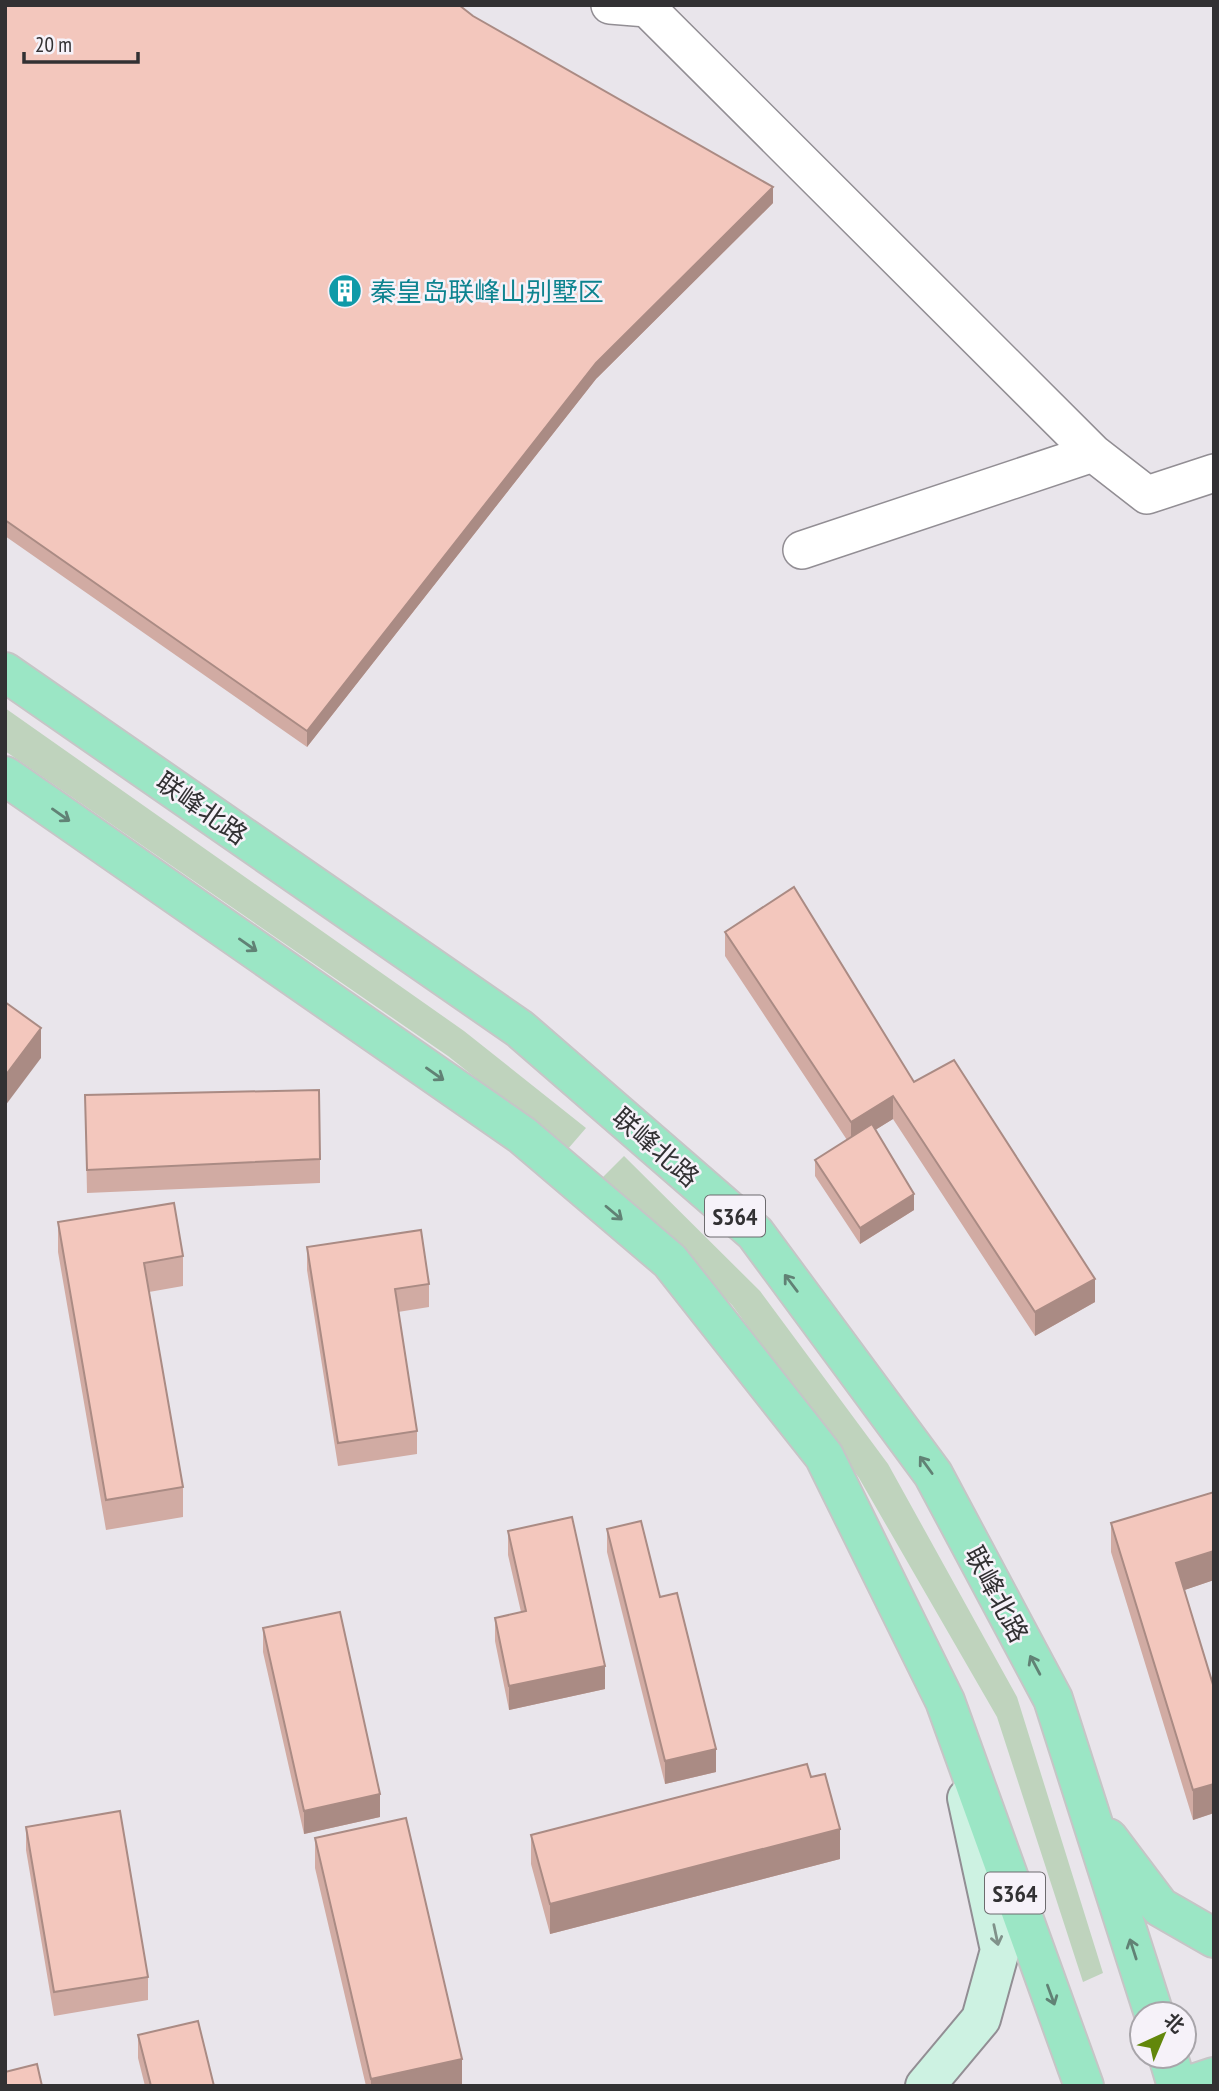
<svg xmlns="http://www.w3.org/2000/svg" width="1219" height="2091" font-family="'PT Sans Narrow','Noto Sans SC',sans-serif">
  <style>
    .green { fill: #bfd3bd }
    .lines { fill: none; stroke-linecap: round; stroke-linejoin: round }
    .street-casing { stroke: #928e94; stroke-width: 40 }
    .secondary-casing { stroke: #928e94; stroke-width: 42 }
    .primary-casing { stroke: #c6c5c6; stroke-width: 42 }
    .street { stroke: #fff; stroke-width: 37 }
    .secondary { stroke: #cdf2e2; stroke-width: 38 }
    .primary { stroke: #9be6c5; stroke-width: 38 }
    .wall { fill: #d1aba3 }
    .shaded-wall { fill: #aa8b84 }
    .building { fill: #f3c7bd; stroke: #aa8b84; stroke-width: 2 }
    .oneway { stroke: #618275 }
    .oneway2 { stroke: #80928a }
    .labels { text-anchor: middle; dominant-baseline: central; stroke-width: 5; stroke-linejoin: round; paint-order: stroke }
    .shield { fill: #f6f2f9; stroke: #6d6b6e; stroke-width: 2 }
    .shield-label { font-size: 24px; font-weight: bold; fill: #323133 }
    .culture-label { font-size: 26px; fill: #0d838f; stroke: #f6f2f9; text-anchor: start }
    .street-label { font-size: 26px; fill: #323133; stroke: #f6f2f9 }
  </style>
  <rect width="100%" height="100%" fill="#e9e5eb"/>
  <path class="green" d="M5,708L464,1031L586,1128L567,1150L448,1056L5,751Z
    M624,1156L760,1291L888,1464L1017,1697L1103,1973L1083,1982L997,1717L859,1478L732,1305L601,1179Z"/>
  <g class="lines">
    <g class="street-casing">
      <path id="street" d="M610,5L647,8L1093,453L1147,495L1214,473
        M802,550L1093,453"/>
    </g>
    <g class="secondary-casing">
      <path id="secondary" d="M925,2086L981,2019L1000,1950L967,1798"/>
    </g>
    <g class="primary-casing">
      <path id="primary" d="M5,672L520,1029L755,1233L933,1474L1053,1699L1154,2014
        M5,776L522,1135L670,1261L824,1456L945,1701L1084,2086
        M1108,1838L1160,1907L1214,1938
        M1168,2056L1177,2086
        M1187,2086L1214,2077"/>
    </g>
    <use href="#street" class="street"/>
    <use href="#secondary" class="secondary"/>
    <use href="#primary" class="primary"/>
  </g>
  <path class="wall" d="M5,5L473,16L773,203L596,379L307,747L5,536Z
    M725,932L914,1082L1095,1302L1035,1336L893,1119L875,1130L914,1210L860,1244L815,1176V1160L847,1140L725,956Z
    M85,1095L320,1159V1183L87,1193Z
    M58,1222L183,1256V1286L149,1292L183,1487V1517L106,1530L58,1252Z
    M307,1247L429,1284V1307L398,1312L417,1431V1454L338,1466L307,1270Z
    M1111,1523L1214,1580L1184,1590L1214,1688V1813L1193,1820L1111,1552Z
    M607,1529L660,1597L716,1772L665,1784L607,1552Z
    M508,1531L605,1689L509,1710L495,1641V1618L521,1612L508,1555Z
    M263,1628L380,1817L304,1834L263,1652Z
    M811,1777L840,1859L550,1934L531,1864V1835Z
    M26,1827L148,1977V2000L54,2016L26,1850Z
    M315,1838L462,2086H366L315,1868Z
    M138,2035L214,2086H145L138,2058Z"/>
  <path class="shaded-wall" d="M773,187V203L596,379L307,747V731L596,363Z
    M41,1028V1058L5,1106V1076Z
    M893,1096V1119L851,1145V1122Z
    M914,1194V1210L860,1244V1228Z
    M1095,1279V1302L1035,1336V1312Z
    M1214,1551V1580L1176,1593V1563Z
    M605,1666V1689L509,1710V1686Z
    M716,1749V1772L665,1784V1761Z
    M1214,1784V1813L1193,1820V1790Z
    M380,1794V1817L304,1834V1811Z
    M840,1829V1859L550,1934V1904Z
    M462,2059V2086H371V2079Z"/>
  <path class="building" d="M5,5H459L473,16L773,187L596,363L307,731L5,520Z
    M794,887L914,1082L954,1060L1095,1279L1035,1312L893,1096L851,1122L725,932Z
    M5,1002L41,1028L5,1076Z
    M319,1090L320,1159L87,1170L85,1095Z
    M872,1124L914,1194L860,1228L815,1160Z
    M174,1203L183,1256L144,1263L183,1487L106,1500L58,1222Z
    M421,1230L429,1284L395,1289L417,1431L338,1443L307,1247Z
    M1214,1492V1551L1176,1563L1214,1688V1784L1193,1790L1111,1523Z
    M572,1517L605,1666L509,1686L495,1618L526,1611L508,1531Z
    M641,1521L660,1597L677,1593L716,1749L665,1761L607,1529Z
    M340,1612L380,1794L304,1811L263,1628Z
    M807,1764L811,1777L825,1774L840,1829L550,1904L531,1835Z
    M120,1811L148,1977L54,1992L26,1827Z
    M406,1818L462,2059L371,2079L315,1838Z
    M198,2021L214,2086H151L138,2035Z
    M37,2064L42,2086H5V2072Z"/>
  <defs><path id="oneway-shaft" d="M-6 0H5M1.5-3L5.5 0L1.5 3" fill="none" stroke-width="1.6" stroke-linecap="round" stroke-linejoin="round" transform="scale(1.75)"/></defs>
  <g class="oneway">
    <use href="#oneway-shaft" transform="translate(61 815) rotate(35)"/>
    <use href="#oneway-shaft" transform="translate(248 945) rotate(35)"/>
    <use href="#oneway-shaft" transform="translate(435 1074) rotate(35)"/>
    <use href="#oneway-shaft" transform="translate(614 1213) rotate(40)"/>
    <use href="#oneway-shaft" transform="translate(791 1283) rotate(-127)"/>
    <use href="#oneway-shaft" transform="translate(926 1465) rotate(-126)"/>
    <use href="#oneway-shaft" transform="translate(1035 1665) rotate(-118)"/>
    <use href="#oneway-shaft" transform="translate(1133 1949) rotate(-108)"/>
    <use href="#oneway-shaft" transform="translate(1051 1995) rotate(70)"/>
  </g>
  <use class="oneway2" href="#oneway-shaft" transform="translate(996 1935) rotate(78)"/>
  <defs>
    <g id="building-disc" transform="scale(1.75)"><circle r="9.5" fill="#0f9aa8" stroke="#f6f2f9"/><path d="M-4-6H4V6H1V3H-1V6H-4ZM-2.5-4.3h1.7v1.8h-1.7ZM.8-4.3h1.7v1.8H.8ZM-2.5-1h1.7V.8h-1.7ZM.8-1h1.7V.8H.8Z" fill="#fff"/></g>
  </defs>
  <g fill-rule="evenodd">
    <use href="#building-disc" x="345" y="291"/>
  </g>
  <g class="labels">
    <g class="shield">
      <rect x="705" y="1195.5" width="60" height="41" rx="5"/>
      <rect x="985" y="1872.5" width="60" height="41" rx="5"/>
    </g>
    <g class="shield-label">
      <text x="735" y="1216">S364</text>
      <text x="1015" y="1893">S364</text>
    </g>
    <g class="culture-label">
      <text x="370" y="291">秦皇岛联峰山别墅区</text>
    </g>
    <g class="street-label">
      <text transform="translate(202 808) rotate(35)">联峰北路</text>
      <text transform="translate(656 1147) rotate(41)">联峰北路</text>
      <text transform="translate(997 1594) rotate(62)">联峰北路</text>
    </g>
  </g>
  <rect width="1219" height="2091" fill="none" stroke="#323133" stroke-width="14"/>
  <g transform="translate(1163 2035) rotate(44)"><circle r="33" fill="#f6f2f9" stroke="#a8a5aa" stroke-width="2"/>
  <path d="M0-5L12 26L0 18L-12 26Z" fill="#62870b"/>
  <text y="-10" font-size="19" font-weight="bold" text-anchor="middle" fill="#323133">北</text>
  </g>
  <path d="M24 52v10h114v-10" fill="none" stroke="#323133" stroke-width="3.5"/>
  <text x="35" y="52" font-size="21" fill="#323133" stroke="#f6f2f9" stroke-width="5" paint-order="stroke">20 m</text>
</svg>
